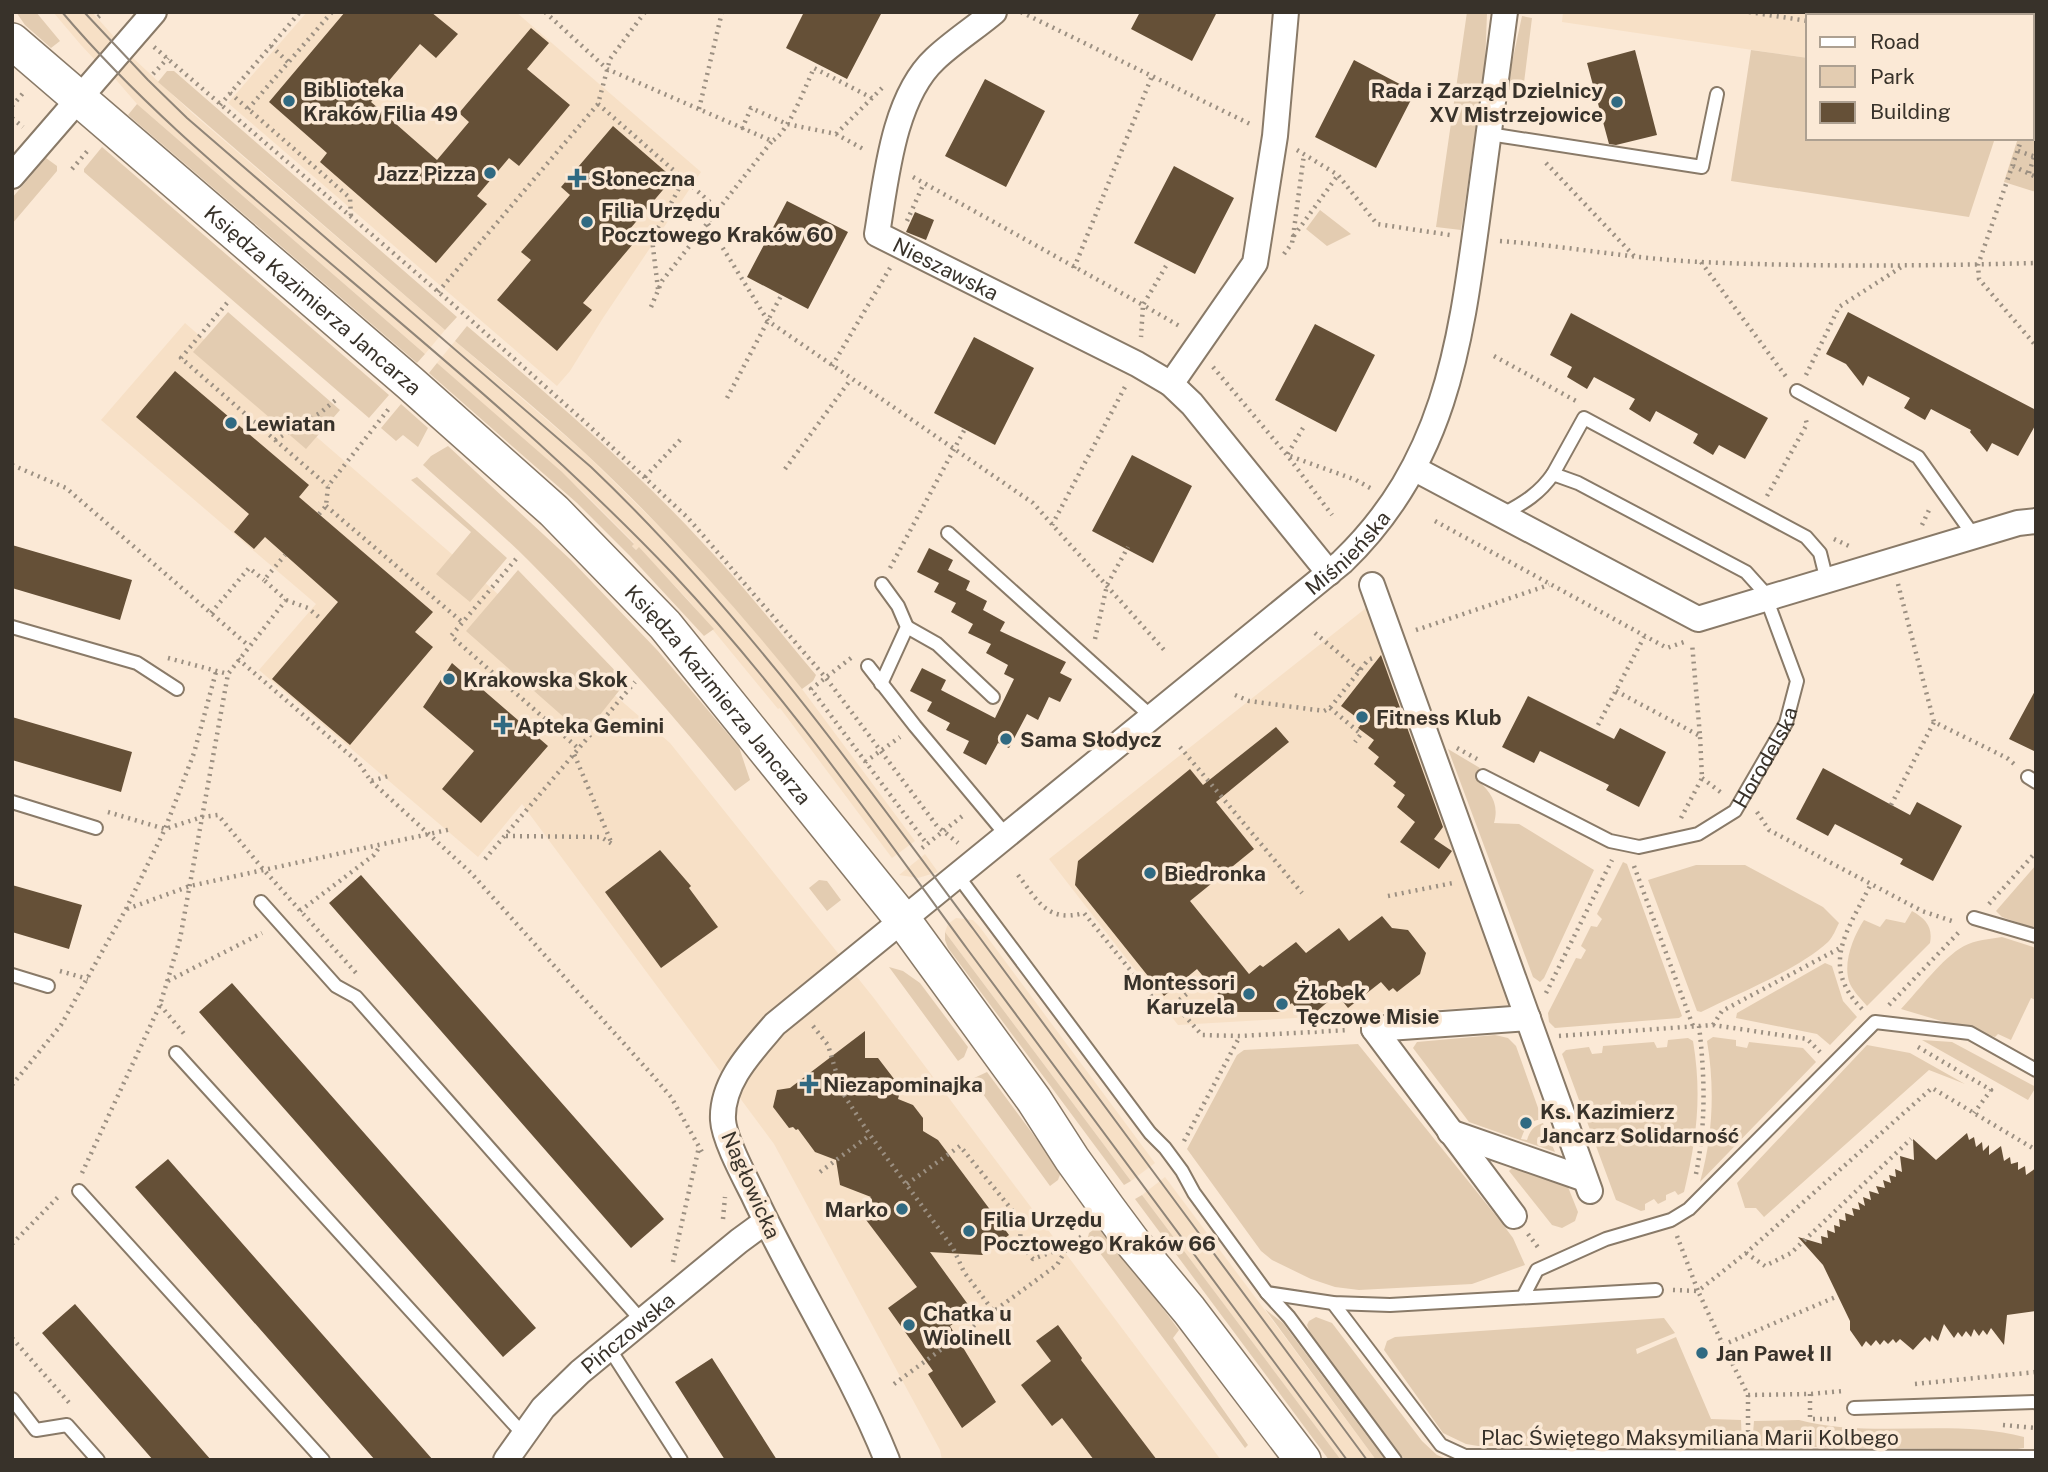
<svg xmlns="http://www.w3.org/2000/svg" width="2048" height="1472" font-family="'Public Sans',sans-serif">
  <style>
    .built { fill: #f7e0c6 }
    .green { fill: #e3ccb1 }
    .building { fill: #655037 }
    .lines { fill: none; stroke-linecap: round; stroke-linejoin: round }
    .lane-casing { stroke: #897a68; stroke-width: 16 }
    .street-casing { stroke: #897a68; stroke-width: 28 }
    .secondary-casing { stroke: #897a68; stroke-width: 38 }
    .path { stroke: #9c9082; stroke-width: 4.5; stroke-dasharray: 2 5; stroke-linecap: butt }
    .lane { stroke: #fff; stroke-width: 12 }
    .street { stroke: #fff; stroke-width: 24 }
    .secondary { stroke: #fff; stroke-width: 35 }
    .tram { stroke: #908578; stroke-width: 2 }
    .poi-dot { fill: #306a82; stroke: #fbe9d6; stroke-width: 2.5 }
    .labels { text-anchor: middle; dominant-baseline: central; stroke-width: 7; stroke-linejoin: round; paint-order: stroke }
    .poi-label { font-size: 21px; font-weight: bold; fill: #38322a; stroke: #fbe9d6; text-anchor: start }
    .street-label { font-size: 21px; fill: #38322a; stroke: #fbe9d6 }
  </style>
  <rect width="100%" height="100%" fill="#fbe9d6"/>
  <path class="built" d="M53,12H92L132,57L192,113L445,330L425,354L137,104L98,59L95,60L81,45Z
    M307,12H516L701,172L603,318L570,371L557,386L228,103Z
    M1563,12H2036V78L2032,90V16H1808V58L1562,22Z
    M185,323L670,743L873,997L1221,1460H942L940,1450L774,1144L522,804L478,857L259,670L316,604L101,420Z
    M455,341L584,452L688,555L766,643L802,689L915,841L892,858L780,708L778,709L690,602L639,548L636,550L632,545L634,543L584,493L437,363Z
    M1366,608L1514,1005L1178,1025L1049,859Z
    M925,854L938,872L918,878L899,875Z
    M956,918L973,920L979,926L1155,1163L1131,1181L945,932L948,924Z
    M1165,1177L1264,1309L1376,1460H1341L1142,1195Z"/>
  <path class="green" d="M16,12H36L60,41L51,48L25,25Z
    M1467,12L1487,13L1485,65L1461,230L1436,227Z
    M1522,16L1532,18L1522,99L1515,98L1507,86Z
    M1751,50L1808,58V138H1995L1969,217L1731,181Z
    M167,71H174L457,317L445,330L158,82Z
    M2036,85V192L2004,182L2018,138H2032V95Z
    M137,104L425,354L417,363L128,115Z
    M102,147L389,395L369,418L84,172V169Z
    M46,158L57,166V171L12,224V198Z
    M1320,210L1351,234L1327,246L1306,229Z
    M228,312L340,410L306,449L193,352Z
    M467,326C549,395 630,464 702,542C742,584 779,631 816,675L813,681L802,689C735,605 663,526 585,453C543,414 499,378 455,341Z
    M437,363L562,472L634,544L632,546L636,550L639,547L714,629L704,636L630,556L577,503L429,373Z
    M401,404L428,428L418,447L403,435L396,441L381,428Z
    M448,446L571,560L658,651L739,747L750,780L735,791C670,711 602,634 529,561C496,528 458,497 423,465L431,456Z
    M417,477L507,558L470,602L436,574L471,532L411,480Z
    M518,570L626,682L584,735L466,631Z
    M1448,749L1480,768L1475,777C1489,791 1500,802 1494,823L1519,824L1594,870L1544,978L1540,982L1533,977Z
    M1623,862L1627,864L1682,1016L1679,1018L1555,1028L1549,1022L1548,1013L1576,958L1581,959L1586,950L1581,946L1591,926L1597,927L1602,919L1597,914Z
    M1696,865H1745L1823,907L1839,923C1836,929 1833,937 1828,942C1799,969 1737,994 1701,1012L1697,1011L1648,880Z
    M2036,865V929L2002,917L1996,911Z
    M819,880L827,881L841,900L827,911L809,888Z
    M1912,911C1926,919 1933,927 1930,943L1867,1006C1861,999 1854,992 1850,984C1842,964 1853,937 1864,920L1880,927L1886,919L1905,923Z
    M945,932L1131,1181L1124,1185L948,948L945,940Z
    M2002,937L2036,948V1000L2031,998L2011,1040L1998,1034L1995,1037L1901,1009C1919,990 1942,958 1964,946C1976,940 1989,939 2002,937Z
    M1825,963L1832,966L1843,1001L1857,1017L1830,1045L1817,1034L1736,1018L1737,1013Z
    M889,967L903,971L920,983L968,1047L964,1057L958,1061Z
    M1495,1035L1508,1038L1516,1046L1542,1119C1529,1121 1525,1127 1521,1139L1527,1140C1530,1131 1533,1126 1543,1123L1555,1152L1469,1122L1413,1048L1417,1042Z
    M1713,1037L1736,1040V1046L1747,1048L1749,1042L1803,1048L1816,1062L1700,1182C1713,1136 1715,1088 1707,1041Z
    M1688,1038L1693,1041C1702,1095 1697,1138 1684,1192L1678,1195L1675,1191L1666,1195V1200L1658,1204L1654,1199L1645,1204V1210L1641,1211L1616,1200L1562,1054L1566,1050L1589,1047L1592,1054L1602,1053L1603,1046L1654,1042L1657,1048L1667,1047L1668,1040Z
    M1922,1040L1952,1042L2036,1087L2028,1100Z
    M1358,1044L1501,1222L1513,1238L1525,1265L1472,1284L1359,1290L1335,1287L1311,1279L1272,1260L1261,1251L1187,1149L1237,1055L1244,1050Z
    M1867,1045L1910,1053L1965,1084L1929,1070L1764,1217L1756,1208H1745L1737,1183Z
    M987,1072L1061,1172L1058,1180L1050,1186L972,1079Z
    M1513,1167L1568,1187L1578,1212L1575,1221L1562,1228L1552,1225L1509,1171Z
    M1142,1195L1341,1460H1329L1135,1199Z
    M1100,1225L1179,1330L1173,1338L1248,1445L1245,1448L1088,1237L1089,1233Z
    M1265,1309L1283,1323L1385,1460H1376Z
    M1316,1317L1332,1323L1422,1441L1437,1455L1449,1460H1405L1311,1336L1307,1325L1309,1321Z
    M1664,1318L1675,1333L1636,1349L1637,1354L1676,1337L1711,1419L1741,1420L1742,1446H1478L1466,1444L1443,1433L1384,1350L1387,1341L1395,1337Z
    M1799,1420C1871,1439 1952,1418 2024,1437V1448L2011,1450L1752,1446L1754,1421Z"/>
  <path class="building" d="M345,12H431L458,34L436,58L420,44L371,102L437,160L469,122L459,113L531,28L549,43L527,69L570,105L519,166L509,158L477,196L487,204L436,263L320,162L327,153L269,102Z
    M804,12H882L847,79L786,48Z
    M1140,12H1217L1192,61L1131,29Z
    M1635,50L1657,135L1616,145L1609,144L1587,63Z
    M1354,60L1415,92L1376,168L1315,137Z
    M985,79L1045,111L1006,187L945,156Z
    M613,126L673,178L624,236L633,244L583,303L592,310L557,351L497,300L531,260L521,252L570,195L561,187Z
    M1174,166L1234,198L1195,274L1134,243Z
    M787,201L848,232L808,309L747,277Z
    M915,212L934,220L926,240L906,232Z
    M1848,312L2036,410V424L2018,456L1992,443L1987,452L1970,432L1971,430L1931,409L1925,420L1904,408L1910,398L1868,376L1863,386L1846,364L1826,354Z
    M1571,313L1768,418L1745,459L1719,445L1713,455L1693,443L1698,434L1656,411L1650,422L1629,409L1635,399L1594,377L1587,389L1567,377L1572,367L1550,355Z
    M1315,324L1375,355L1336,432L1275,400Z
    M974,337L1034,368L995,445L934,413Z
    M175,371L309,485L299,497L433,612L415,632L433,647L350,745L272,679L338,602L265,537L254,549L234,532L249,514L136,417Z
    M1132,455L1192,486L1153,563L1092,531Z
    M12,545L132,580L120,620L12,588Z
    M929,548L953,560L948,570L970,581L966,590L987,601L983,610L1005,622L1000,631L1066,662L1060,673L1072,679L1060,702L1049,697L1038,720L1027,714L1009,748L998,743L986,765L963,753L969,741L946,730L950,723L927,711L932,702L910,691L922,668L946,680L941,690L995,718L1014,679L1004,674L1008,665L986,653L991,644L968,633L973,624L951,612L956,603L934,592L939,583L917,572Z
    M1381,655L1443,827L1434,839L1452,851L1439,869L1400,842L1415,822L1397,807L1405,795L1393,786L1396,782L1374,764L1379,757L1368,748L1374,740L1358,728L1363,722L1341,706Z
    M452,663L548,746L481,823L442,789L474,751L423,707Z
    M2036,689V752L2009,739Z
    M1528,696L1614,739L1620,728L1666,752L1639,807L1606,790L1609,785L1540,751L1534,763L1502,747Z
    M12,717L132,752L121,792L12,760Z
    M1276,727L1289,742L1216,802L1254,849L1190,901L1249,974L1260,965L1263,967L1296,942L1306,953L1339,928L1349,941L1382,916L1392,928L1408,930L1426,953L1420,974L1397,992L1393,988L1389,991L1381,982L1348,1008L1337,994L1310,1017L1302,1015L1292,1003L1280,1012H1233L1197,969L1164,996L1075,885L1078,861L1190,769L1203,785Z
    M1823,768L1910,815L1917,802L1962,826L1933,881L1900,864L1903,859L1835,824L1828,836L1796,819Z
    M660,850L691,886L689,888L718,927L661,968L605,892Z
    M361,875L664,1219L631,1248L329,903Z
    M12,885L82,905L69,949L12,932Z
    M232,983L536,1328L503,1357L199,1012Z
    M865,1031V1058H878L901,1088L898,1099L913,1105L923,1118V1131L938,1140L1009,1235L982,1255L930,1252L972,1310L950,1326L996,1402L962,1428L928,1374L933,1371L888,1308L917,1287L857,1208L871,1197L840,1185L836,1160L815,1152L798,1129L796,1130L793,1127L789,1128L773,1107L777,1090L790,1088Z
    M1967,1133L1969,1140L1974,1137L1976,1147L1982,1142L1983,1151L1989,1145V1155L2001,1146L2004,1161L2010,1157L2011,1164L2018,1162V1170L2025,1166L2026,1175L2036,1168V1311L2007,1315L2004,1345L1991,1328L1987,1335L1983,1330L1979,1336L1974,1329L1971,1337L1966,1331L1962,1337L1958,1332L1954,1338L1944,1324L1938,1341L1932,1335L1930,1342L1925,1337L1913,1350L1900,1339L1896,1343L1893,1339L1888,1344L1884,1340L1880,1345L1876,1340L1871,1346L1866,1341L1862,1347L1850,1330V1321L1823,1265L1798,1237L1822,1244L1821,1236L1828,1238L1827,1230L1835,1233L1834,1225L1840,1227L1839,1219L1846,1221L1845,1213L1854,1216L1852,1208L1860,1210L1858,1202L1865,1206L1863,1197L1871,1200L1869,1191L1879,1194L1876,1186L1885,1188L1883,1180L1891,1183L1889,1175L1896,1177L1895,1169L1902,1172L1900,1156L1914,1160L1913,1139L1936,1160Z
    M168,1159L433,1460H375L135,1187Z
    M75,1304L211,1460H153L42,1333Z
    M1058,1325L1082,1358L1081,1360L1157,1460H1094L1062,1418L1052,1426L1021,1385L1051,1361L1036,1341Z
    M712,1358L777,1460H725L696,1415L675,1382Z"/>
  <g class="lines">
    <g class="lane-casing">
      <g id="lane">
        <path d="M1489,134L1702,167L1717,94"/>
        <path d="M1797,391L1918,457L1974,536"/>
        <path d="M1553,474L1584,418L1806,537L1820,553L1827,581"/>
        <path d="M948,533L1153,718"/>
        <path d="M12,627L137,663L177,689"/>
        <path d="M907,627L937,644L993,697"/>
        <path d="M868,666L915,726L1007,836"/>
        <path d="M881,684L907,627L898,606L882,584"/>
        <path id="s1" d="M1483,776L1610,841L1639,847L1698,834L1735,811L1786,723L1797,681L1764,592L1746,572L1578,483L1553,474C1540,493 1524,503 1503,514"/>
        <path d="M2028,777L2036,782"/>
        <path d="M12,802L96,828"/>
        <path d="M958,876L1150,1133L1165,1148L1182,1171L1194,1193L1267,1293L1333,1303L1390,1305L1656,1290"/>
        <path d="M261,902L336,986L356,997L642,1321"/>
        <path d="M1974,918L2036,936"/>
        <path d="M12,975L48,986"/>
        <path d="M176,1053L523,1434"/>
        <path d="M79,1191L323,1460"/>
        <path d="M1267,1293L1289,1317L1395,1460"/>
        <path d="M1523,1297L1537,1270L1606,1239L1671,1220L1689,1209L1875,1022L1970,1033L2036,1070"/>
        <path d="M1333,1303L1441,1445L1465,1456L2036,1457"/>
        <path d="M609,1348L681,1460"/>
        <path d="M12,1399L36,1430L67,1425L98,1460"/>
        <path d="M1854,1408L2036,1402"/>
      </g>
    </g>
    <g class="street-casing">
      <g id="street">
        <path id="s2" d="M994,12C975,28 953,42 935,59C893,98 886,180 877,234L1137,364L1171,384L1192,404L1329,573"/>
        <path d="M12,176L154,12"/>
        <path d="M1171,384L1255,263L1275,136L1286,12"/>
        <path d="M1415,469L1698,619L2018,523L2036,521"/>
        <path d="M1372,585L1590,1191"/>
        <path d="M1374,1029L1514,1216"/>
        <path d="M1374,1029L1528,1018"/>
        <path d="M1450,1132L1585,1179"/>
        <path id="s3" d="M506,1460L543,1408L580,1372L739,1241L765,1222"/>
        <path id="s4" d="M887,1460C850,1368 795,1284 753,1194C744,1176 724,1139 723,1120C721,1082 752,1051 775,1024L1342,562C1445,463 1460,346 1478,213C1487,146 1496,79 1505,12"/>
      </g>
    </g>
    <g class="secondary-casing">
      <g id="secondary">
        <path id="s5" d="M12,41L410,383L554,511L665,625L903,920L1034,1100L1072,1159L1108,1209L1134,1244L1189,1310L1303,1460"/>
      </g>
    </g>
    <path class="path" d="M545,12L607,69L772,141C789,132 805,87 814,68L872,98
      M645,12L610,59L598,104L719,210
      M1021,12L1250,124
      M1749,12L1808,21
      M98,17L103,13
      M271,46L288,62
      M154,47L464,314L586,423L688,518L826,678L937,826L958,843
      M153,74L168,58
      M230,93L350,198L351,216
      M220,105L300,12
      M12,106L24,92
      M2032,106L2036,95
      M248,109L332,12
      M699,109L722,12
      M12,118L23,127
      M742,129L751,108L787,124L836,134L865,150
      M836,134L885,85
      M2022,138L1978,265L1979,279L2036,346
      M1297,150L1338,175L1377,224L1450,235
      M2018,151L2036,157
      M1546,163L1636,258
      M2013,166L2036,177
      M72,169L90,148
      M2029,173L2034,157
      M913,177L1143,305L1141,337
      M907,221L924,183
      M708,224L768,321L1033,503L1165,651
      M1293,237L1304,154
      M1500,241C1567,246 1633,259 1701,262C1812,267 1924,266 2036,263
      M1284,254L1292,243L1293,237L1338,175
      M1701,262L1787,378
      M1166,266L1143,305L1181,327
      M1074,268L1152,76
      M658,289L652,239L684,179
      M438,292L598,104
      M227,303L181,358L328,486
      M651,307L662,281L772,141
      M1494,356L1576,401
      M832,366L890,268
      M1213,367L1287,455L1332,515
      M1806,375L1839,307L1903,266
      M727,398L782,294
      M1303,428L1287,455L1356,480L1372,489
      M275,440L320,413L338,398
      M12,465L66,488L249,646
      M785,469L851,379
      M645,477L681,439
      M1767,496L1807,424L1805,417
      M326,506L462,622
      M319,514L326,506L328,486L391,406
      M1435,521L1667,648L1684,642
      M1052,525L1126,385
      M1922,525L1930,508
      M1834,539L1851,547
      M516,559L451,636L579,749
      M890,568L966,427
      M1898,584L1934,722L2007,758L2014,764
      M286,600L308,608L320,618
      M211,613L249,568L264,580
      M1416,630L1549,585
      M1315,633L1360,671
      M1095,639L1107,585L1128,547
      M168,658L228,674
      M851,658L811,689L927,844
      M238,659L358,762L371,781L392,775
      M1616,691L1700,736L1692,643
      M1235,695L1249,701L1324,711L1330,708L1368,660L1373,658
      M1330,708L1361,734L1355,742
      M1598,725L1644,637
      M1180,747L1302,893
      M1457,748L1477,759
      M865,762L900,737
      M1702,778L1723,794
      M371,781L471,873L654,1077L671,1097L702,1152
      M1891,805L1934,722
      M108,812L165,829L202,817L218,815L263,869L356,973
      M1757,812L1769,830L1922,911L1955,922
      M1681,818L1702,778L1700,736
      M506,836L601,837L612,844L574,754
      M922,848L965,814
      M485,859L635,682
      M1634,866L1693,1026
      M1018,875C1038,901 1047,923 1084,913L1157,1003L1174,1004L1202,1035L1240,1036L1349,1030
      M1388,896L1453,883
      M1989,904L2036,852
      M127,909L190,886L452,829
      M300,911L374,855L380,846
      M60,971L88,979
      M168,981L262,933
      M1546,993L1612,860
      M1174,1004L1188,993
      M160,1005L185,1035
      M1889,1005L1960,931
      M1862,1009C1819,965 1848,930 1871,884
      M1713,1025L1722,1011L1840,948
      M813,1026L828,1045L842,1092L870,1135L953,1248L964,1272L994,1312
      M1559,1036L1713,1025L1807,1039L1820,1052
      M1918,1047L1991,1090L1974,1113
      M12,1085L61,1025L126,909L165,829L194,753L216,672
      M1184,1141L1240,1036
      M820,1172L870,1135
      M82,1173L160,1005L180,939L228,674L286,600L264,580L285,555
      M1696,1174C1706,1124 1705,1077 1699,1026
      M907,1184L960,1146L1021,1221L1020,1244L1033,1259L1068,1246
      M723,1219L725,1197
      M1528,1234L1540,1250
      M1677,1236L1698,1291L1746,1253L1932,1088L2036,1150
      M12,1244L61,1194
      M1746,1253L1765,1266L1791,1253L1911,1139
      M673,1262L699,1147
      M1673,1290L1698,1291L1723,1345L1838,1296
      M12,1338L72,1406
      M1723,1345L1748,1395L1810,1394L1843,1391
      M894,1384L1057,1265L1068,1246L1082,1236
      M1915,1384L2036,1372
      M1810,1394V1419H1840
      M2003,1425L2036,1428
      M1748,1439V1395"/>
    <use href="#lane" class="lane"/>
    <use href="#street" class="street"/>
    <use href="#secondary" class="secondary"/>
    <path class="tram" d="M62,12C134,97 218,168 303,240C429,347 558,453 673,574C782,690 874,822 968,950C1094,1120 1220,1290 1347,1460
      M84,12L148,80L187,118L591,467C738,607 853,767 974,930C1105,1107 1236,1283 1367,1460"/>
  </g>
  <g class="poi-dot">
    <circle cx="289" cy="101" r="7"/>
    <circle cx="1617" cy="102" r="7"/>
    <circle cx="490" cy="173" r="7"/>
    <path d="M573.5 167.5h7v7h7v7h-7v7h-7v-7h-7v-7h7z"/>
    <circle cx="587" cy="222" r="7"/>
    <circle cx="231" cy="423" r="7"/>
    <circle cx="449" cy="679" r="7"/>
    <circle cx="1362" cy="717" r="7"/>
    <path d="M499.5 714.5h7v7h7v7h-7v7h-7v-7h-7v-7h7z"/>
    <circle cx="1006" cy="739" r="7"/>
    <circle cx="1150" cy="873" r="7"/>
    <circle cx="1249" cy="994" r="7"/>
    <circle cx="1282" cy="1004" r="7"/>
    <path d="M805.5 1073.5h7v7h7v7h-7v7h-7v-7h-7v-7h7z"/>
    <circle cx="1526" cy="1123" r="7"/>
    <circle cx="902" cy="1209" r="7"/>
    <circle cx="969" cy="1231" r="7"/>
    <circle cx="909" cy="1325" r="7"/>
    <circle cx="1702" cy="1353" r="7"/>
  </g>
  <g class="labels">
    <g class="poi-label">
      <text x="303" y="89">Biblioteka<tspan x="303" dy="24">Kraków Filia 49</tspan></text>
      <text x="1603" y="90" text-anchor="end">Rada i Zarząd Dzielnicy<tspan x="1603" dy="24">XV Mistrzejowice</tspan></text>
      <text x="476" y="173" text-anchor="end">Jazz Pizza</text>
      <text x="591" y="178">Słoneczna</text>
      <text x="601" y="210">Filia Urzędu<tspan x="601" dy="24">Pocztowego Kraków 60</tspan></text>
      <text x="245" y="423">Lewiatan</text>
      <text x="463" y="679">Krakowska Skok</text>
      <text x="1376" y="717">Fitness Klub</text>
      <text x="517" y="725">Apteka Gemini</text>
      <text x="1020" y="739">Sama Słodycz</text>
      <text x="1164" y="873">Biedronka</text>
      <text x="1235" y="982" text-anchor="end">Montessori<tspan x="1235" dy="24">Karuzela</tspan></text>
      <text x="1296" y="992">Żłobek<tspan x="1296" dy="24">Tęczowe Misie</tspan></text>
      <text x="823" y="1084">Niezapominajka</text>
      <text x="1540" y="1111">Ks. Kazimierz<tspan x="1540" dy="24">Jancarz Solidarność</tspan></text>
      <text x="888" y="1209" text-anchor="end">Marko</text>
      <text x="983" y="1219">Filia Urzędu<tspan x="983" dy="24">Pocztowego Kraków 66</tspan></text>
      <text x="923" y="1313">Chatka u<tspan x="923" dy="24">Wiolinell</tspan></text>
      <text x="1716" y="1353">Jan Paweł II</text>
    </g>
    <g class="street-label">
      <text stroke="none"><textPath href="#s2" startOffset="340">Nieszawska</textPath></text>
      <text stroke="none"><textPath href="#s5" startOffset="397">Księdza Kazimierza Jancarza</textPath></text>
      <text stroke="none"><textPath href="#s4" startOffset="1232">Miśnieńska</textPath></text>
      <text stroke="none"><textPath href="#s5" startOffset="964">Księdza Kazimierza Jancarza</textPath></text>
      <text stroke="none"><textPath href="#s1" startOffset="338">Horodelska</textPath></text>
      <text transform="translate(751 1185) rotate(66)">Nagłowicka</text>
      <text stroke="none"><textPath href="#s3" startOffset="177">Pińczowska</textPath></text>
      <text x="1690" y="1437">Plac Świętego Maksymiliana Marii Kolbego</text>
    </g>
  </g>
  <rect width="2048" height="1472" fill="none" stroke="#38322a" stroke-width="28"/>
  <rect x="1806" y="14" width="228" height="126" fill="#fbe9d6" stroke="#ada091" stroke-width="2"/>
  <rect x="1820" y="37" width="35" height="10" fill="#ffffff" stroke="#ada091" stroke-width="2"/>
  <text x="1870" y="49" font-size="21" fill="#38322a">Road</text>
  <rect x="1820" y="66" width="35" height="21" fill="#e3ccb1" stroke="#ada091" stroke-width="2"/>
  <text x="1870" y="84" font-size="21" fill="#38322a">Park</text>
  <rect x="1820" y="102" width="35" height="21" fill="#655037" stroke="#ada091" stroke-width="2"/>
  <text x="1870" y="119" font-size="21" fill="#38322a">Building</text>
</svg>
